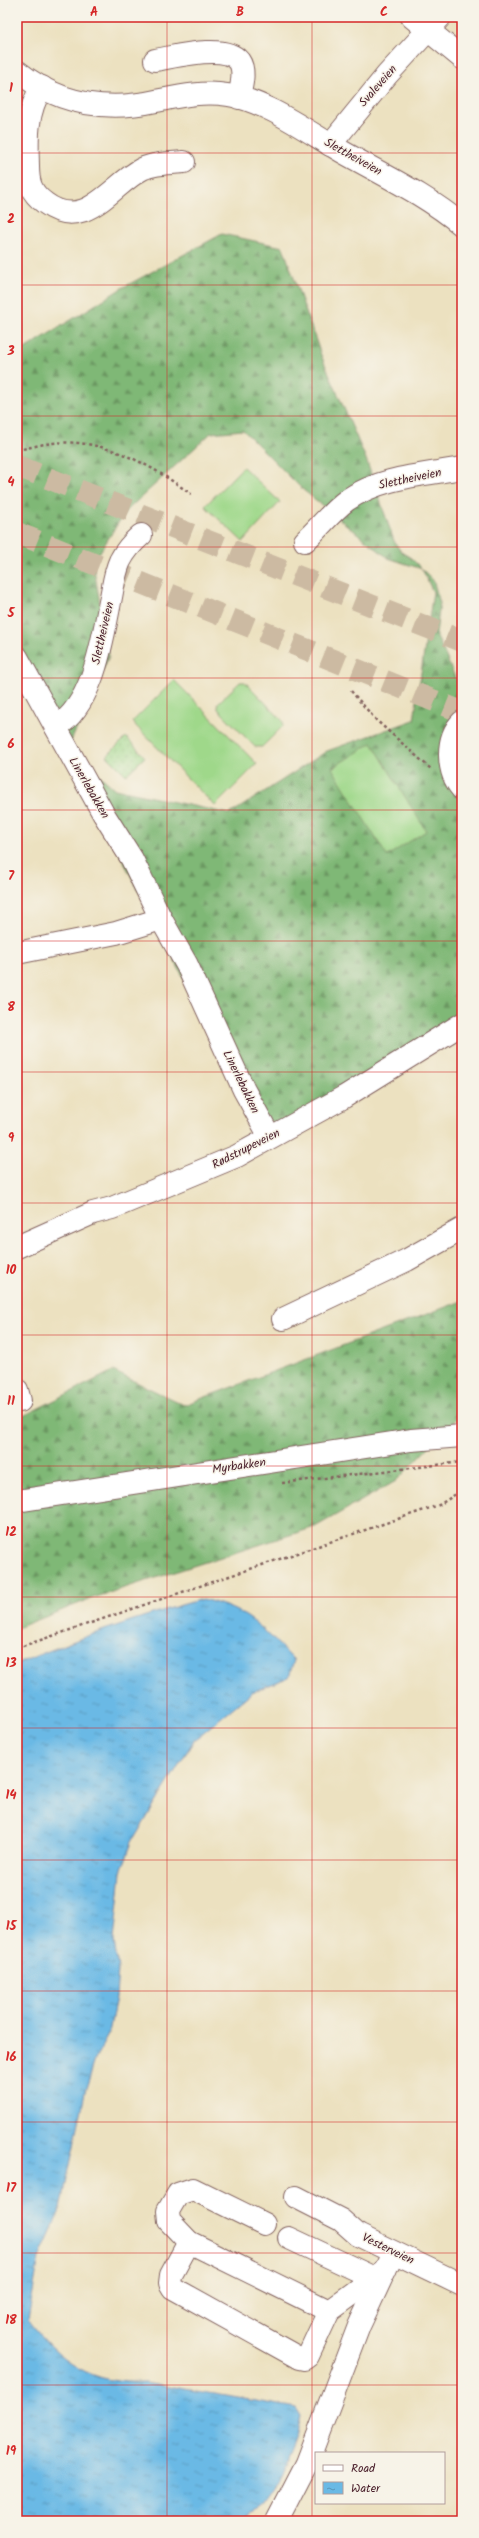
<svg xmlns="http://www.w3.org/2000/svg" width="479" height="2538" viewBox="0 0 479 2538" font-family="Kalam,sans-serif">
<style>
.forest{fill:url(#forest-firs);stroke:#646c50;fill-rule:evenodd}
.park{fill:url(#park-dots);stroke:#747c5a}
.pitch{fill:#9fd88a;stroke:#747c5a}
.water{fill:url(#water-ripples);stroke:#5a6c88}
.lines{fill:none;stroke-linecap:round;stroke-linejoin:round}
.major-tunnel{stroke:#ccbaa2;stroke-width:22;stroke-dasharray:22 11;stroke-linecap:butt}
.minor-casing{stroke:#83635f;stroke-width:24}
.path{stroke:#83635f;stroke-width:2.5;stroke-dasharray:3 3;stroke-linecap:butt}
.minor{stroke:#fff;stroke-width:22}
.grid{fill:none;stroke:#d62828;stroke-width:1;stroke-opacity:0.55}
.labels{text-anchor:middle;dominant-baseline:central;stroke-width:3;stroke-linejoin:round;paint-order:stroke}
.street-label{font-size:12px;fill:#4a1f2b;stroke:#f7f3e8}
.neatline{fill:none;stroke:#d62828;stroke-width:1.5}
.grid-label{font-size:13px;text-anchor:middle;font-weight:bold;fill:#d62828}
</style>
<defs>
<pattern id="forest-firs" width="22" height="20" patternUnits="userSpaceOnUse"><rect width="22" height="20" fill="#7fb876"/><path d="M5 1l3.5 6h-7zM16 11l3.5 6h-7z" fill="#6a9561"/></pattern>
<pattern id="park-dots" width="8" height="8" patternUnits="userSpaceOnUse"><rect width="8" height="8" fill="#9fd88a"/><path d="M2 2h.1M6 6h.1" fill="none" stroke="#8ab977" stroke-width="1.8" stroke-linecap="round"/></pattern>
<pattern id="water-ripples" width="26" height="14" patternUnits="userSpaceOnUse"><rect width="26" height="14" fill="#6ab9e5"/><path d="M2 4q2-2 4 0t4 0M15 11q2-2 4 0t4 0" fill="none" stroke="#5996ba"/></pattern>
</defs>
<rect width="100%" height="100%" fill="#f7f3e8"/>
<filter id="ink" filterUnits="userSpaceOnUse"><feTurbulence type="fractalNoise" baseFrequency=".025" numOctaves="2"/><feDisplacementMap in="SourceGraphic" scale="8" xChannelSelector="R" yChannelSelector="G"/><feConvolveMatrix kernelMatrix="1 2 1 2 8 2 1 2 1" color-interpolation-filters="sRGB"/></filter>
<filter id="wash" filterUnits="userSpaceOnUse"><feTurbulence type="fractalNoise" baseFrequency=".012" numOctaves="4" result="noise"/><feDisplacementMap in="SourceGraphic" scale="16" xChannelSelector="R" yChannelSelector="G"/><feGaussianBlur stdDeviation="0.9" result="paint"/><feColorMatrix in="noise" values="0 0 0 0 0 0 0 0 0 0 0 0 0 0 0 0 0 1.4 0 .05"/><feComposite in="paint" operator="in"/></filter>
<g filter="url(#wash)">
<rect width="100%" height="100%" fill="#ece1c0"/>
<!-- forest -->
<g class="forest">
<path d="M222,234L283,247L321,355L366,459L394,541L401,552L411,558L433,580L440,603L436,634L461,691L444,778L462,792V1015L306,1118L259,1124L63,744L17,645V360L23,350L122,288ZM243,430L302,489L388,558L422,569L433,592L414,720L327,751L230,814L115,789L68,748L109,656L93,563L125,512L211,433Z"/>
<path d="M462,1301V1413L396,1481L315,1527L93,1598L17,1628V1419L113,1371L184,1405Z"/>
</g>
<!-- park -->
<path class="park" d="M126,737L145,757L126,775L107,756Z"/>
<!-- pitch -->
<g class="pitch">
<path d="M243,467L280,502L243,542L205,506Z"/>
<path d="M174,680L257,764L215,806L132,722Z"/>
<path d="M240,682H245L283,721V726L262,747H255L218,709L217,704Z"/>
<path d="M372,743L426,831L387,856L332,768Z"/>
</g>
<!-- water -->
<path class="water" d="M202,1599C249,1610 261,1627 294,1660L289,1677L252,1692L194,1740L132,1842L121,1872L114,1941L118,1969L116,1997L109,2033L96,2057L86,2088L61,2208L39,2258L28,2320C59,2362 92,2385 145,2382L296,2408L301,2416C294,2452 271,2493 245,2521H17V1664C77,1638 139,1617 202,1599Z"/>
</g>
<g filter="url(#ink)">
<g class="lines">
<!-- major-tunnel -->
<g class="major-tunnel">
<path d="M17,466L462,641"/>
<path d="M17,533L462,712"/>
</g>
<defs>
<g id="minor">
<path d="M412,17L462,58"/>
<path d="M155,60C174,57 225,43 239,61C246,71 241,87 239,98"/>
<path d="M17,71C58,104 106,112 156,101C181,96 203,91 228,95C266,101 308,132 341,151C383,175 425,194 462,225"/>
<path d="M42,87C26,112 27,138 28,166C28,183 31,193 45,203C85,233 111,185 142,169C154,163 171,163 184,162"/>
<path d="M330,145L387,75L440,17"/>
<path d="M305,541C319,528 332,511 347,500C380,477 423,475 462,468"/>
<path d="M17,657L103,813L132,859L161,919L187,965L244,1090L270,1137"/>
<path d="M462,722C445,739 447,772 462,789"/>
<path d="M56,727C93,705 102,642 110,602C113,589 114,574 120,561C125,551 133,542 141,535"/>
<path d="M17,953L116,933L161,919"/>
<path d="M17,1247L93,1213L112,1208L237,1156L344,1097L462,1024"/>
<path d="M283,1319L407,1260L462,1229"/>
<path d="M17,1390L20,1401"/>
<path d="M17,1501L411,1440L462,1436"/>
<path d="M296,2197L341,2220L358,2235L462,2285"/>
<path d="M264,2224L193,2189L178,2194L168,2211L169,2221L189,2242L329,2311L385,2270"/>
<path d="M289,2238L374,2278"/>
<path d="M189,2242L171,2275L170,2283L173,2288L299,2358L304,2359L308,2356L329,2311"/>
<path d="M277,2521L307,2463L359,2326L393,2253"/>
</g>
</defs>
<!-- minor casing -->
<use href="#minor" class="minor-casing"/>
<!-- path -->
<g class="path">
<path d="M17,450C29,448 41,444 53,443C105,438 151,465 191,494"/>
<path d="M351,691L376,720L431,769"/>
<path d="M282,1483L462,1462"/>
<path d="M17,1648L439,1505L456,1494L462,1487"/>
</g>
<!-- minor -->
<use href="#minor" class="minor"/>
</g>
</g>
<!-- grid -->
<path class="grid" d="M167,17V2521M312,17V2521M17,153H462M17,285H462M17,416H462M17,547H462M17,678H462M17,810H462M17,941H462M17,1072H462M17,1203H462M17,1335H462M17,1466H462M17,1597H462M17,1728H462M17,1860H462M17,1991H462M17,2122H462M17,2253H462M17,2385H462"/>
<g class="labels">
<!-- street labels -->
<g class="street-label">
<text transform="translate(378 86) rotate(-49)">Svaleveien</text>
<text transform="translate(353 157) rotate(29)">Slettheiveien</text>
<text transform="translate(410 479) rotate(-12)">Slettheiveien</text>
<text transform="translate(103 633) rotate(-77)">Slettheiveien</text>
<text transform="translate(89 788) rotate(60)">Linerlebakken</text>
<text transform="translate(241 1082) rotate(64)">Linerlebakken</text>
<text transform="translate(246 1149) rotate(-27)">Rødstrupeveien</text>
<text transform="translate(239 1466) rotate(-8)">Myrbakken</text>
<text transform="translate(388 2249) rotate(26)">Vesterveien</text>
</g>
</g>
<!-- margin -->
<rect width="479" height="2538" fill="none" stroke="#f7f3e8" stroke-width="44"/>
<!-- legend -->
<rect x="315" y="2452" width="130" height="52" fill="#f7f3e8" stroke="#b29e9c"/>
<rect x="323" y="2465" width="20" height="6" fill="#ffffff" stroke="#b29e9c"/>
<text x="351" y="2472" font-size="12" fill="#4a1f2b">Road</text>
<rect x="323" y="2482" width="20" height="12" fill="url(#water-ripples)" stroke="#b29e9c"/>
<text x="351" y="2492" font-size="12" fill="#4a1f2b">Water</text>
<rect x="22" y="22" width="435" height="2494" class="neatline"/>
<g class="grid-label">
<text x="94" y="16">A</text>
<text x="240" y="16">B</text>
<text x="384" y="16">C</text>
<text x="11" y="92">1</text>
<text x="11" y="223">2</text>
<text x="11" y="355">3</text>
<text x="11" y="486">4</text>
<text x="11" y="617">5</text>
<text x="11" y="748">6</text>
<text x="11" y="880">7</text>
<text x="11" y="1011">8</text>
<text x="11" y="1142">9</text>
<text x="11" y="1274">10</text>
<text x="11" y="1405">11</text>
<text x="11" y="1536">12</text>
<text x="11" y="1667">13</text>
<text x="11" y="1799">14</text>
<text x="11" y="1930">15</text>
<text x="11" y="2061">16</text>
<text x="11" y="2192">17</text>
<text x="11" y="2324">18</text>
<text x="11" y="2455">19</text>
</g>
</svg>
